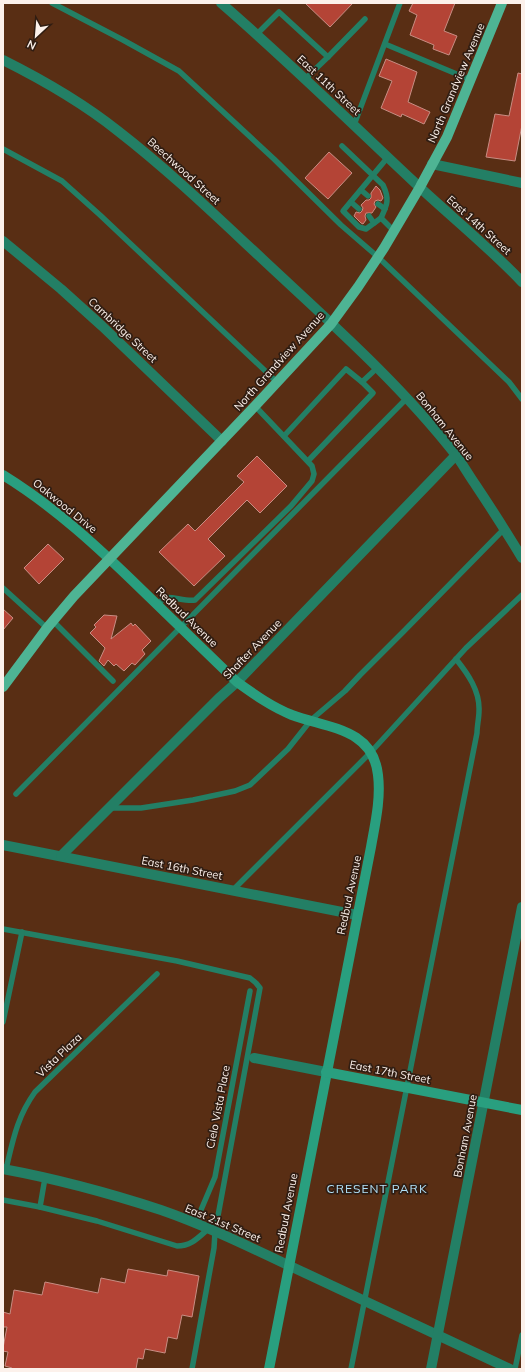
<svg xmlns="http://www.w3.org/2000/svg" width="525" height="1372" viewBox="0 0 525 1372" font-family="Mulish,sans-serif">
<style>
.building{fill:#b44436;stroke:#c88d83}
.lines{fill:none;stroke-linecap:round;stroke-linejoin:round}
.lane{stroke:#237f65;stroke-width:5.5}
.street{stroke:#237f65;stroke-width:10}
.secondary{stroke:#299f7f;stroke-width:10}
.primary{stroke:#4eb494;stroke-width:10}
.labels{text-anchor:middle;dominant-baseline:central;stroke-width:3.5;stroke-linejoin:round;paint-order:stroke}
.street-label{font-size:11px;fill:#fcf1eb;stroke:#301d12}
.neighbourhood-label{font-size:12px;letter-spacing:1px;fill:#b3e3fb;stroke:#301d12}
</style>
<rect width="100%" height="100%" fill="#592e14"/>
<!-- building -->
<g class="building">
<path d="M305,3H353L330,27Z"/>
<path d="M413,3H455L444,31L457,36L449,55L433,49L434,45L410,35L417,15L409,11Z"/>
<path d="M386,59L417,72L408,102L430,112L424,124L402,114L401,117L381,108L392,81L379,76Z"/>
<path d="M518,73L522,74V125L515,161L486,157L495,114L509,116Z"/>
<path d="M329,152L352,173L328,199L305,178Z"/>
<path d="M376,186L380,190L383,198L381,201L378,200L375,201L374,204L376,207L372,213H366L365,216L366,220L363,224L361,223L354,216L356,212L360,213L362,211L363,208L361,205L366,200H369L371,198V193Z"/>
<path d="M257,456L287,486L260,513L247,500L208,539L225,556L194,586L159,552L188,524L195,531L244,482L237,476Z"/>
<path d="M48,544L64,559L39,584L24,568Z"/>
<path d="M3,609L13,618L3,630Z"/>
<path d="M104,615L117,616L111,639L131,623L133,626L135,624L151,641L142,650L145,654L135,665L132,663L124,671L116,664L114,666L108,660L104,666L99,661L105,648L90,633L96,627L94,625Z"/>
<path d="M128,1269L167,1276L168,1270L199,1276L192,1317L182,1315L177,1339L168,1337L165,1353L145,1349L143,1359L138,1358L136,1369H11L12,1368L5,1366L8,1352L3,1351V1348L7,1327H3V1312L10,1314L14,1290L42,1295L45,1282L98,1293L101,1278L125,1283Z"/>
</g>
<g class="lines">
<!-- lane -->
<g class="lane">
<path d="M52,3L123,40L179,71L274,159L341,225L378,257L509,382L522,399"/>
<path d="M257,34L279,12L328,57L305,79"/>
<path d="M385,44L471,80"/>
<path d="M328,57L365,19"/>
<path d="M354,125L400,3"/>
<path d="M342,146L383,185C390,200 387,205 381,218"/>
<path d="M3,149L62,181L100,215L277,382"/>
<path d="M388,157L343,211L359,227L366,229L381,218L394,231"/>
<path d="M361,190L368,196"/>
<path d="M351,202L359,209"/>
<path d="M378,204L385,209"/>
<path d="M369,216L374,223"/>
<path d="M284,436L346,369L362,382L377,368"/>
<path d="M308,461L373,393L362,382"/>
<path d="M3,588L47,628"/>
<path d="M158,606C160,603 162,599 164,598C169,595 186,602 195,600L291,506L312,481L314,474L312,466L255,406"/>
<path d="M53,621L113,681"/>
<path d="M16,794L407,398"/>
<path d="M110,808H141L193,800L235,791L250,785L288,749L311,720L345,691L360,675L404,631L504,529"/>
<path d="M233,890L371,752L466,648L522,595"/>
<path d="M3,929L177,961L250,978L256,983L260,988L215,1232L214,1248L192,1369"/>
<path d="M3,1022L22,932"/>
<path d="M6,1169C13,1140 17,1117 35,1092L157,974"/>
<path d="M3,1200L40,1207L97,1221L177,1246C191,1246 198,1238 208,1229"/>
<path d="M40,1207L45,1178"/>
<path d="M195,1224L215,1177L250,991"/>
<path d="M351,1369L477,733C477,726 479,718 479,711C480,691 468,674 456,659"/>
<path d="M515,1369L522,1335"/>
</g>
<!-- street -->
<g class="street">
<path d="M221,3C287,60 349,121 413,181C449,215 488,246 522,282"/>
<path d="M3,60C43,80 83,103 118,131C167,169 212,212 257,254C325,318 397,380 455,454C462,463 468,474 475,484C491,508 507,533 522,558"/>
<path d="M432,164L522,183"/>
<path d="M3,241L61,289L102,326L222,441"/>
<path d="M3,845L357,915"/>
<path d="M61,856L219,698L237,682L456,455"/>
<path d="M254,1058L326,1072"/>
<path d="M3,1169C57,1179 109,1193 161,1210C210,1227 258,1251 305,1273C374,1305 442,1337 510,1369"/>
<path d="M431,1369L522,907"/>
</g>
<!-- secondary -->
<g class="secondary">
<path d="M3,475C55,507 100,549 143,591C175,622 206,652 237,682C255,695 272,707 292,715C327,728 373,728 378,775C381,799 375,824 371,847L269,1369"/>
<path d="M326,1072L522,1110"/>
</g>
<!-- primary -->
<path class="primary" d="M3,687L47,628L74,596L255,406L331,324L358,287L384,248L420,187L447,137L502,3"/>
</g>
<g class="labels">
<!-- street labels -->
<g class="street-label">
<text transform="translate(456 83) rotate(-67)">North Grandview Avenue</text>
<text transform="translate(329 85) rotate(43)">East 11th Street</text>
<text transform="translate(184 171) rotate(42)">Beechwood Street</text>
<text transform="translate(479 225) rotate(42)">East 14th Street</text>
<text transform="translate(123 330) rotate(43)">Cambridge Street</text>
<text transform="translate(279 361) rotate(-48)">North Grandview Avenue</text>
<text transform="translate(445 426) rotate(51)">Bonham Avenue</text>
<text transform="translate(65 506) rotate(39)">Oakwood Drive</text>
<text transform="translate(187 617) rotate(44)">Redbud Avenue</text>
<text transform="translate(252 649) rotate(-46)">Shafter Avenue</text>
<text transform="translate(182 868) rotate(11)">East 16th Street</text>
<text transform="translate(349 895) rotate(-78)">Redbud Avenue</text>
<text transform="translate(59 1055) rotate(-44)">Vista Plaza</text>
<text transform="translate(390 1072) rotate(11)">East 17th Street</text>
<text transform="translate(218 1107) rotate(-79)">Cielo Vista Place</text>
<text transform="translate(465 1136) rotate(-79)">Bonham Avenue</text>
<text transform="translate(286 1213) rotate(-79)">Redbud Avenue</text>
<text transform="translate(223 1223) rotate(23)">East 21st Street</text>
</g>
<!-- neighbourhood labels -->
<g class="neighbourhood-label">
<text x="377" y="1188">CRESENT PARK</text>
</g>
</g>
<!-- border -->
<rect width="525" height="1372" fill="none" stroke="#fcf1eb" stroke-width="8"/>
<!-- north arrow -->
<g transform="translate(36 36) rotate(206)" stroke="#301d12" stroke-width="3" paint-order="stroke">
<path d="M0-3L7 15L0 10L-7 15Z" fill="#fcf1eb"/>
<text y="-6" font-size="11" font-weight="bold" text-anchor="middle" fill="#fcf1eb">N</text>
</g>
</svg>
